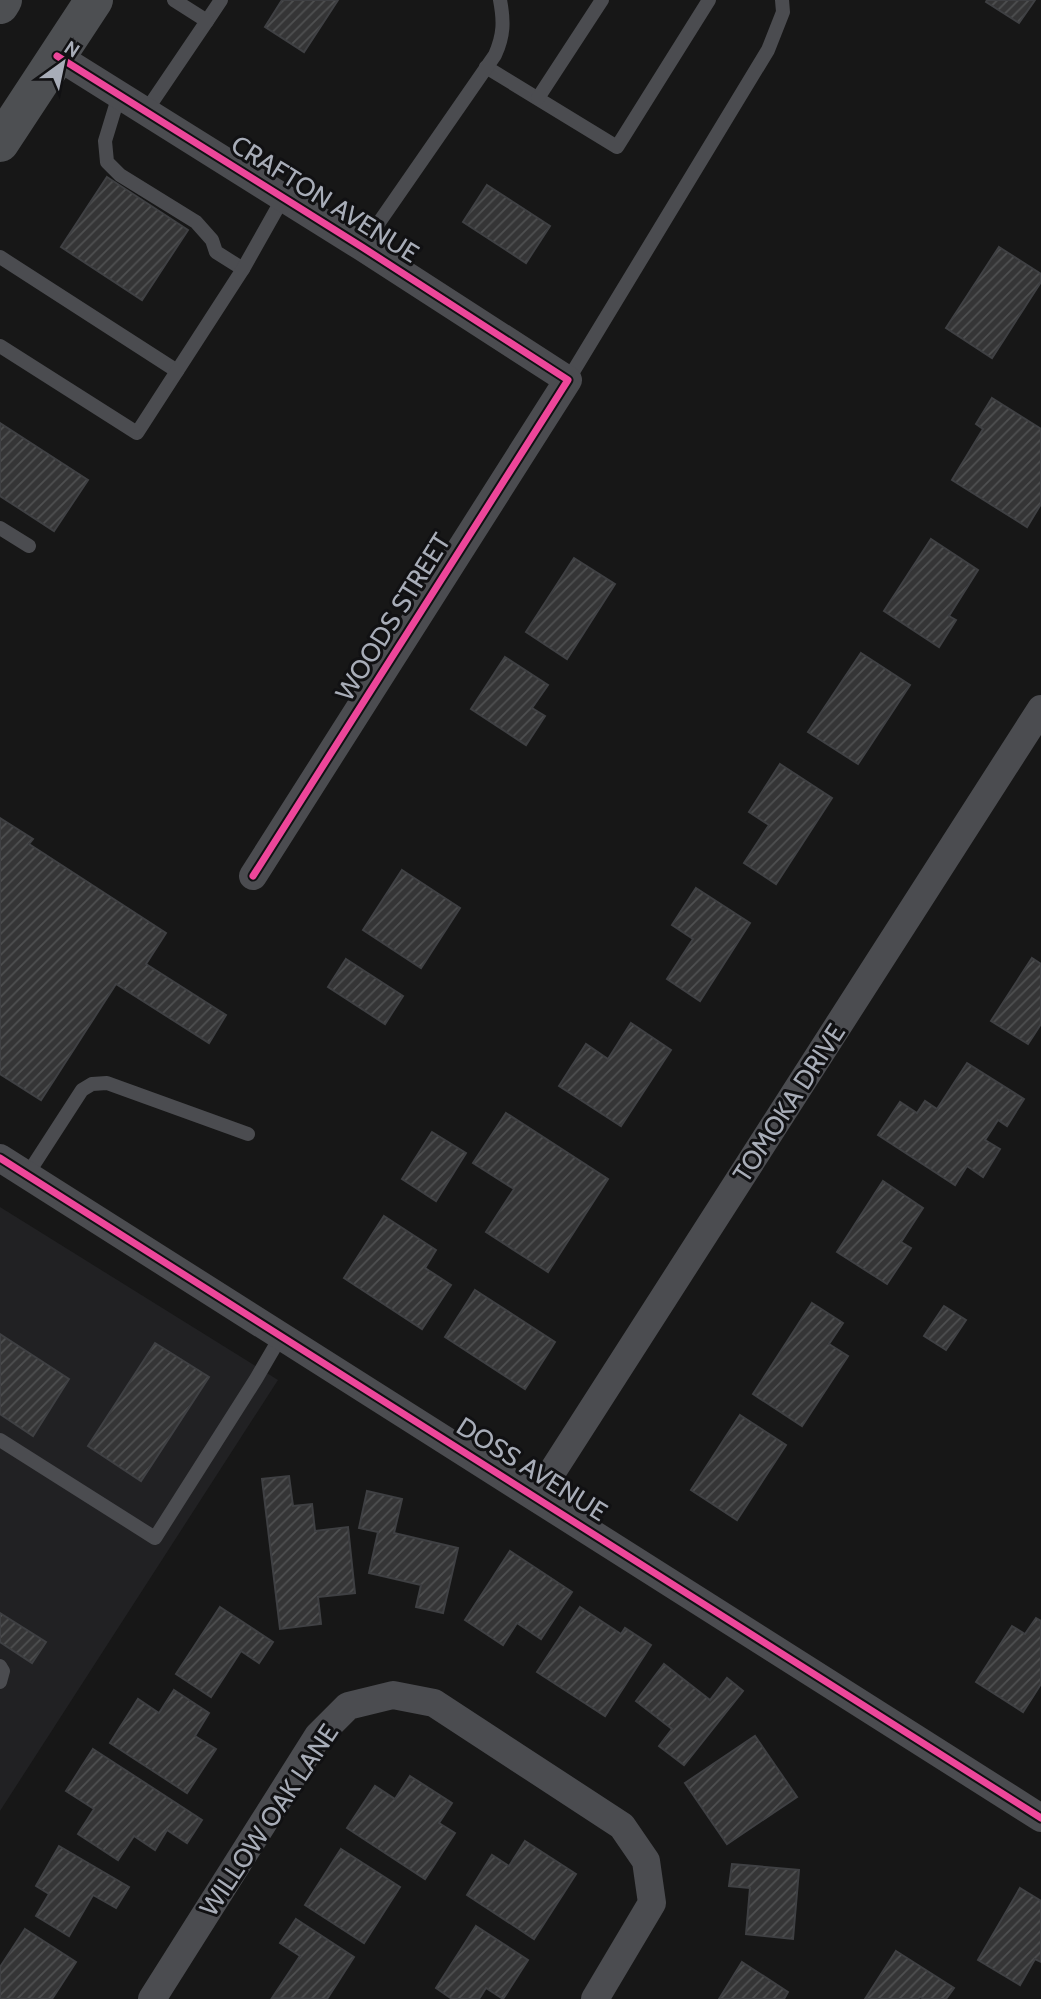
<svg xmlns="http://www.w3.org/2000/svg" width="1041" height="1999" viewBox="0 0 1041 1999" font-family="Cabin,sans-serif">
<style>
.built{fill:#212123}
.building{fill:url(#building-hatch);stroke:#3f4043;stroke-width:2}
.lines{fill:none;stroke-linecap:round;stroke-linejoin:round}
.lane{stroke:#4b4c50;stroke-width:14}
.street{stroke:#4b4c50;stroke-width:28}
.primary{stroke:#4d4f52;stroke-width:38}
.cycleway-casing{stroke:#111113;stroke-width:11}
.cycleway{stroke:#ed469a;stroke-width:7}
.labels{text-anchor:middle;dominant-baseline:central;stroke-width:6;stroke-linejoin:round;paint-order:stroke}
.street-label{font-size:26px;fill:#a8adb8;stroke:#111113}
</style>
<defs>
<pattern id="building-hatch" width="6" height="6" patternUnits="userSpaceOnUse" patternTransform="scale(1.75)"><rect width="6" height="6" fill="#353536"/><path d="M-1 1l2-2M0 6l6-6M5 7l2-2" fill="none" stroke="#4f5051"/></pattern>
</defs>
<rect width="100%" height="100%" fill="#171717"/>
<!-- built -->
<path class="built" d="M0,1207L278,1380L0,1811Z"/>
<!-- building -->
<g class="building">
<path d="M282,0H338L304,52L265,27Z"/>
<path d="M987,0H1035L1019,23L986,2Z"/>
<path d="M107,177L188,230L142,300L61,247Z"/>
<path d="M487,185L550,226L526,263L463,222Z"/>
<path d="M999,247L1041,274V282L992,358L946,328Z"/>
<path d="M992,398L1041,429V504L1027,527L952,480L983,429L976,424Z"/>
<path d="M0,423L88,480L54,531L0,496Z"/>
<path d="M931,539L978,570L949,616L956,620L939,647L884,611Z"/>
<path d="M574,558L615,584L567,659L526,632Z"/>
<path d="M861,653L910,685L858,764L808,732Z"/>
<path d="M505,657L548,685L532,708L545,716L526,745L471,709Z"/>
<path d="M780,764L832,798L776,884L744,863L769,825L749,812Z"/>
<path d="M0,818L33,839L29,844L166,933L146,964L226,1015L209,1043L116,984L41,1100L0,1074Z"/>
<path d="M402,870L460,908L421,968L363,930Z"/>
<path d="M696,888L750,923L700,1001L667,979L693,939L672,925Z"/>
<path d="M1032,958L1041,964V1024L1028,1044L991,1021Z"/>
<path d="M346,959L403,996L385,1024L328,987Z"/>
<path d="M631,1023L671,1050L621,1126L559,1086L586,1044L608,1059Z"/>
<path d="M967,1063L1024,1099L1007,1126L998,1120L985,1140L1000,1149L983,1177L967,1166L955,1185L878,1135L900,1102L917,1113L925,1101L937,1109Z"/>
<path d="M506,1113L608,1179L548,1272L486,1232L514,1189L473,1163Z"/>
<path d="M432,1132L466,1153L436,1201L402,1179Z"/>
<path d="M883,1181L923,1208L901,1242L911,1248L887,1284L837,1252Z"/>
<path d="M384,1216L436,1250L425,1268L451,1285L422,1329L344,1278Z"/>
<path d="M475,1290L555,1342L525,1389L445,1337Z"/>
<path d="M812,1303L843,1323L829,1344L848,1356L802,1426L753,1394Z"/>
<path d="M944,1306L966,1320L946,1350L924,1336Z"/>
<path d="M0,1334L69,1379L33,1436L0,1414Z"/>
<path d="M155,1343L209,1377L141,1481L88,1446Z"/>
<path d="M740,1415L786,1445L737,1520L691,1490Z"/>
<path d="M289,1476L293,1506L312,1504L315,1531L348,1527L355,1593L318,1597L321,1624L280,1629L262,1479Z"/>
<path d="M367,1491L402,1499L394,1533L458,1548L443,1613L416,1607L421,1585L369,1573L378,1532L359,1528Z"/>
<path d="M510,1551L572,1592L541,1639L517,1623L503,1645L465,1620Z"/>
<path d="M220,1607L273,1642L259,1663L241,1651L211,1697L176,1674Z"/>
<path d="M580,1607L621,1634L625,1628L651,1645L605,1716L537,1672Z"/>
<path d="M0,1613L46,1642L32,1663L0,1642Z"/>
<path d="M1036,1618L1041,1621V1684L1023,1712L976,1682L1012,1626L1025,1634Z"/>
<path d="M664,1664L710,1700L727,1678L743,1691L684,1765L659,1746L672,1729L636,1701Z"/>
<path d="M174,1690L209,1713L195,1736L216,1749L187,1793L110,1743L138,1699L159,1713Z"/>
<path d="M755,1736L797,1797L727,1844L685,1783Z"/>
<path d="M93,1749L202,1820L187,1843L167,1830L155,1850L134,1836L118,1860L78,1834L94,1809L66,1791Z"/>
<path d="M410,1776L452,1803L439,1823L455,1833L425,1879L347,1828L375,1786L395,1799Z"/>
<path d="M525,1841L576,1874L534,1939L467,1895L492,1855L509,1866Z"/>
<path d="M59,1846L129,1887L116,1908L93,1895L69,1936L36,1916L49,1894L36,1886Z"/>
<path d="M341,1849L400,1887L364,1943L305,1905Z"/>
<path d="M732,1864L799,1870L793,1939L746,1934L750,1888L729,1886Z"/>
<path d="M1020,1888L1041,1901V1962L1035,1959L1020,1985L978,1960Z"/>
<path d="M296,1919L354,1957L327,1999L272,1998L300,1956L280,1943Z"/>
<path d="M476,1926L528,1960L503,1999L486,1988L479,1999H452L436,1988Z"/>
<path d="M25,1929L76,1962L52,1999H0V1967Z"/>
<path d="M896,1951L954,1988L946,1999H924L920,1997L918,1999H865Z"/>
<path d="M742,1962L788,1992L784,1999H719Z"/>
</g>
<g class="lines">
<!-- lane -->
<g class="lane">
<path d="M207,21L221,0"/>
<path d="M486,67L617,147L709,0"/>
<path d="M119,95L105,141L107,162L120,175L196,222L212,240L216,252L243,269"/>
<path d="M538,98L602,0"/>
<path d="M146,111L207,21L174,0"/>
<path d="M362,247L495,55C504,35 504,21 500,0"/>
<path d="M0,257L177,371"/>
<path d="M0,346L137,433L243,269L283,198"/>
<path d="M568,380L768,50L783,12L782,0"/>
<path d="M0,528L29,546"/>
<path d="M27,1175L82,1090L92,1084L107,1083L248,1134"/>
<path d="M0,1440L155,1538L256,1379L281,1336"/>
<path d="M0,1666L3,1671L0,1682"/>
</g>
<!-- street -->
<g class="street">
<path d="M57,56L362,247L568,380L253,876"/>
<path d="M0,1158L1041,1818"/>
<path d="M536,1497L1041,709"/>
<path d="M152,1999L318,1736L348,1706L393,1695L434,1703L622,1826L646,1861L652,1903L595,1999"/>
</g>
<!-- primary -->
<g class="primary">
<path d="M0,5L3,0"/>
<path d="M0,143L94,0"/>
</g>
<defs>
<g id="cycleway">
<path d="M57,56L362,247L568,380L253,876"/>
<path d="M0,1158L1041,1818"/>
</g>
</defs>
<!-- cycleway casing -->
<use href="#cycleway" class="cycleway-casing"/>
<!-- cycleway -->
<use href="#cycleway" class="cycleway"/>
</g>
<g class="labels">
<!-- street labels -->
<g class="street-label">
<text transform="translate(325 199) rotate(32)">CRAFTON AVENUE</text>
<text transform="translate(393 617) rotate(-58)">WOODS STREET</text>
<text transform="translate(789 1103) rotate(-57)">TOMOKA DRIVE</text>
<text transform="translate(532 1469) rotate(32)">DOSS AVENUE</text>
<text transform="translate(269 1820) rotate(-56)">WILLOW OAK LANE</text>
</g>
</g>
<!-- north arrow -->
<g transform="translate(63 63) rotate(33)" stroke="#111113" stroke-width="5" paint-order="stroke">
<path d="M0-5L12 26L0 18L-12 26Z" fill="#a8adb8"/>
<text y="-10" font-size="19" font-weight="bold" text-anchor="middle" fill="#a8adb8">N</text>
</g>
</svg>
